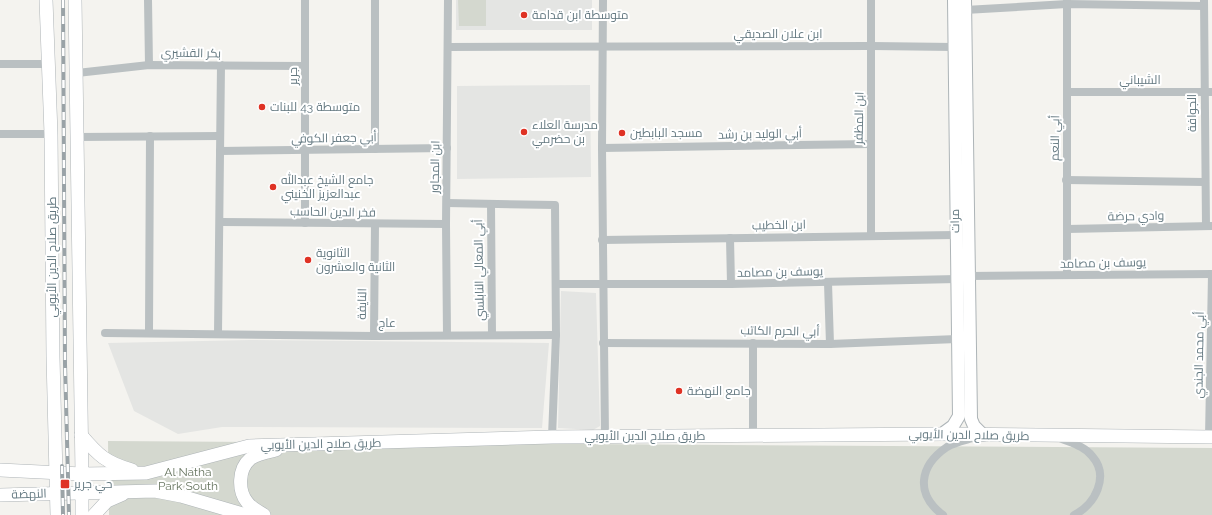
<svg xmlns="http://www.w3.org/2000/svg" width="1212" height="515" viewBox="0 0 1212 515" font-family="Raleway,Cairo,sans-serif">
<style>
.built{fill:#e4e5e3}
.green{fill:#d4d8cf}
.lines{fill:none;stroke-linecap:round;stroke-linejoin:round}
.secondary-casing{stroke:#adb4b7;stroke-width:14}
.primary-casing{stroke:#aeb4b7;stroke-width:14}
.street{stroke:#bac0c2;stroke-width:8}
.secondary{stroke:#fff;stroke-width:12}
.primary{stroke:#fff;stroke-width:13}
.rail-casing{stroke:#9aa3a7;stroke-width:4}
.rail{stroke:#fff;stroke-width:2.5;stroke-dasharray:8;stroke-linecap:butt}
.poi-dot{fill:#df3224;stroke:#fff;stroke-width:1.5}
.labels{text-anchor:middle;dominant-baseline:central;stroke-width:4;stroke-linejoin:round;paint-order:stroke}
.poi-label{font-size:12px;fill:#637880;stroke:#fff;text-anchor:start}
.street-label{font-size:12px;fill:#637880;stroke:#fff}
.park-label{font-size:12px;fill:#697762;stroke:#fff}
</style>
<rect width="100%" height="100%" fill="#f4f3ef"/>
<!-- built -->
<g class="built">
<rect x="456" y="0" width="136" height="30"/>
<path d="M590,85L591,177L457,179V86Z"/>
<path d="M561,291L596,293L600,426L593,430L558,428Z"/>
<path d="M250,340L549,343L542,428L222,427L178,434L134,411L108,343Z"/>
</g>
<!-- green -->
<g class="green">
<path d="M458,0H486V26H459Z"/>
<path d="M108,441L1212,448V515H109Z"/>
</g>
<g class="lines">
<defs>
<g id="secondary">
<path d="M965,0L971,419L974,426L983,435"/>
<path d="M942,434L953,426L959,416L954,0"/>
</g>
<g id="primary">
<path d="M46,0L51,134L53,357L57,515"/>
<path d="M75,0L82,474L146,473L249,446L552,437L942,434L1212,437"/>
<path d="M81,435C98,455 106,463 132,470"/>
<path d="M0,470L82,474V515"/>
<path d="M0,495L155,491L181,496L246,515"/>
<path d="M94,515L107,501L123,494"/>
<path d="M264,515C258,511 251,508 247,502C238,491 238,469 250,459C256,454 267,452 276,450"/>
</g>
</defs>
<!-- secondary casing -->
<use href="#secondary" class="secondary-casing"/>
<!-- primary casing -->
<use href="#primary" class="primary-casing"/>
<!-- street -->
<g class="street">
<path d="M148,0L149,65"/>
<path d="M375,0V149"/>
<path d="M603,0L602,148L605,437"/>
<path d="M1067,0V275"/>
<path d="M1204,0L1206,226"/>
<path d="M965,10L1067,4L1204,6"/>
<path d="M448,47L872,46L954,47"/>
<path d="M0,64H47"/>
<path d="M77,73L149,65L305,66"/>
<path d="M1067,92H1212"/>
<path d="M0,134H51"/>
<path d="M78,137L220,136"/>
<path d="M602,148L871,144"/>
<path d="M220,151L447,148"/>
<path d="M1066,180L1204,182"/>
<path d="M447,203L555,205L556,335L552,437"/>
<path d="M491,204L492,335"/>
<path d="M221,222L446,224"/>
<path d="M305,223V0"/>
<path d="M1067,229L1212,226"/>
<path d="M871,236V0"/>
<path d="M730,238L731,284"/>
<path d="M602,240L955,235"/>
<path d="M969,276L1212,274"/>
<path d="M828,283L830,344"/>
<path d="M556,284H731L957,279"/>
<path d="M149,332L150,136"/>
<path d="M105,333L374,336L556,335"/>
<path d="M218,334L221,65"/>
<path d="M447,335L446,224L448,0"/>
<path d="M374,336L375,225"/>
<path d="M603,343L830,344L957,339"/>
<path d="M753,435V343"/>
<path d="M1209,437L1212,274"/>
<path d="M1060,438C1071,443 1084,446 1092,456C1110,476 1095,505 1074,515"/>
<path d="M943,515C915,494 919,466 947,447C955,442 967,440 976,437"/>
</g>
<!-- secondary -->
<use href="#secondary" class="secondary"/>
<!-- primary -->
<use href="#primary" class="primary"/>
<defs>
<g id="rail">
<path d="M63,0L65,364L69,515"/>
<path d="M62,466L63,515"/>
</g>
</defs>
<!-- rail casing -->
<use href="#rail" class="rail-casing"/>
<!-- rail -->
<use href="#rail" class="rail"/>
</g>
<!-- markers -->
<g class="poi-dot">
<circle cx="524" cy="15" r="4"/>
<circle cx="262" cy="107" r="4"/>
<circle cx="524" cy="132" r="4"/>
<circle cx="622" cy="133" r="4"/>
<circle cx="273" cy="187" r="4"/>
<circle cx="308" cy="260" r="4"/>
<circle cx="679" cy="391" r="4"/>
<rect x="60" y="479" width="10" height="10" rx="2"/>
</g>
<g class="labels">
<!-- poi labels -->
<g class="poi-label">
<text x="532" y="15">متوسطة ابن قدامة</text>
<text x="270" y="107">متوسطة 43 للبنات</text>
<text x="532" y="125">مدرسة العلاء<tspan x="532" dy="14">بن حضرمي</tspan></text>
<text x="630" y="133">مسجد البابطين</text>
<text x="281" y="180">جامع الشيخ عبدالله<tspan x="281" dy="14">عبدالعزيز الخنيني</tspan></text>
<text x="316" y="253">الثانوية<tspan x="316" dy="14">الثانية والعشرون</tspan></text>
<text x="687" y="391">جامع النهضة</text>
<text x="74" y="484">حي جرير</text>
</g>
<!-- street labels -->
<g class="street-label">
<text x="778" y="34">ابن علان الصديقي</text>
<text transform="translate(191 53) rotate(1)">بكر القشيري</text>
<text transform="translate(293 76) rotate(-90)">جرير</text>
<text x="1140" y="80">الشيباني</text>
<text transform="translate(1192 113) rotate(-90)">الجوافة</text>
<text transform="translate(859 118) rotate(-89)">ابن المظفر</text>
<text transform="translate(760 134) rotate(-1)">أبي الوليد بن رشد</text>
<text transform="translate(334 138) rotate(-1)">أبي جعفر الكوفي</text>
<text transform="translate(1055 138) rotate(-89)">أبي النعم</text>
<text transform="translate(435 167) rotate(-89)">ابن المجاور</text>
<text transform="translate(333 212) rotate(1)">فخر الدين الحاسب</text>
<text transform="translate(1136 216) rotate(-1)">وادي حرضة</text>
<text transform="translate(955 221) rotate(-91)">مرات</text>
<text transform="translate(779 225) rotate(-1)">ابن الخطيب</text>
<text transform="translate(52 257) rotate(-90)">طريق صلاح الدين الأيوبي</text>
<text transform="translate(1103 263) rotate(-1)">يوسف بن مصامد</text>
<text transform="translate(479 270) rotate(-91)">أبي المعالي النابلسي</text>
<text transform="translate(780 272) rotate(-1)">يوسف بن مصامد</text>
<text transform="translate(362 304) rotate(-89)">النايفة</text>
<text x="387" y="323">عاج</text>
<text transform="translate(780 331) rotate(1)">أبي الحرم الكاتب</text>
<text transform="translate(1199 355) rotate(-89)">أبي محمد الجندي</text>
<text transform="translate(969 435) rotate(1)">طريق صلاح الدين الأيوبي</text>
<text x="645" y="436">طريق صلاح الدين الأيوبي</text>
<text transform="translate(321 444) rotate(-1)">طريق صلاح الدين الأيوبي</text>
<text transform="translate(29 494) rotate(-2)">النهضة</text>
</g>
<!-- park labels -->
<g class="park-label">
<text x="188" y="472">Al Natha<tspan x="188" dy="14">Park South</tspan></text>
</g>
</g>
</svg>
